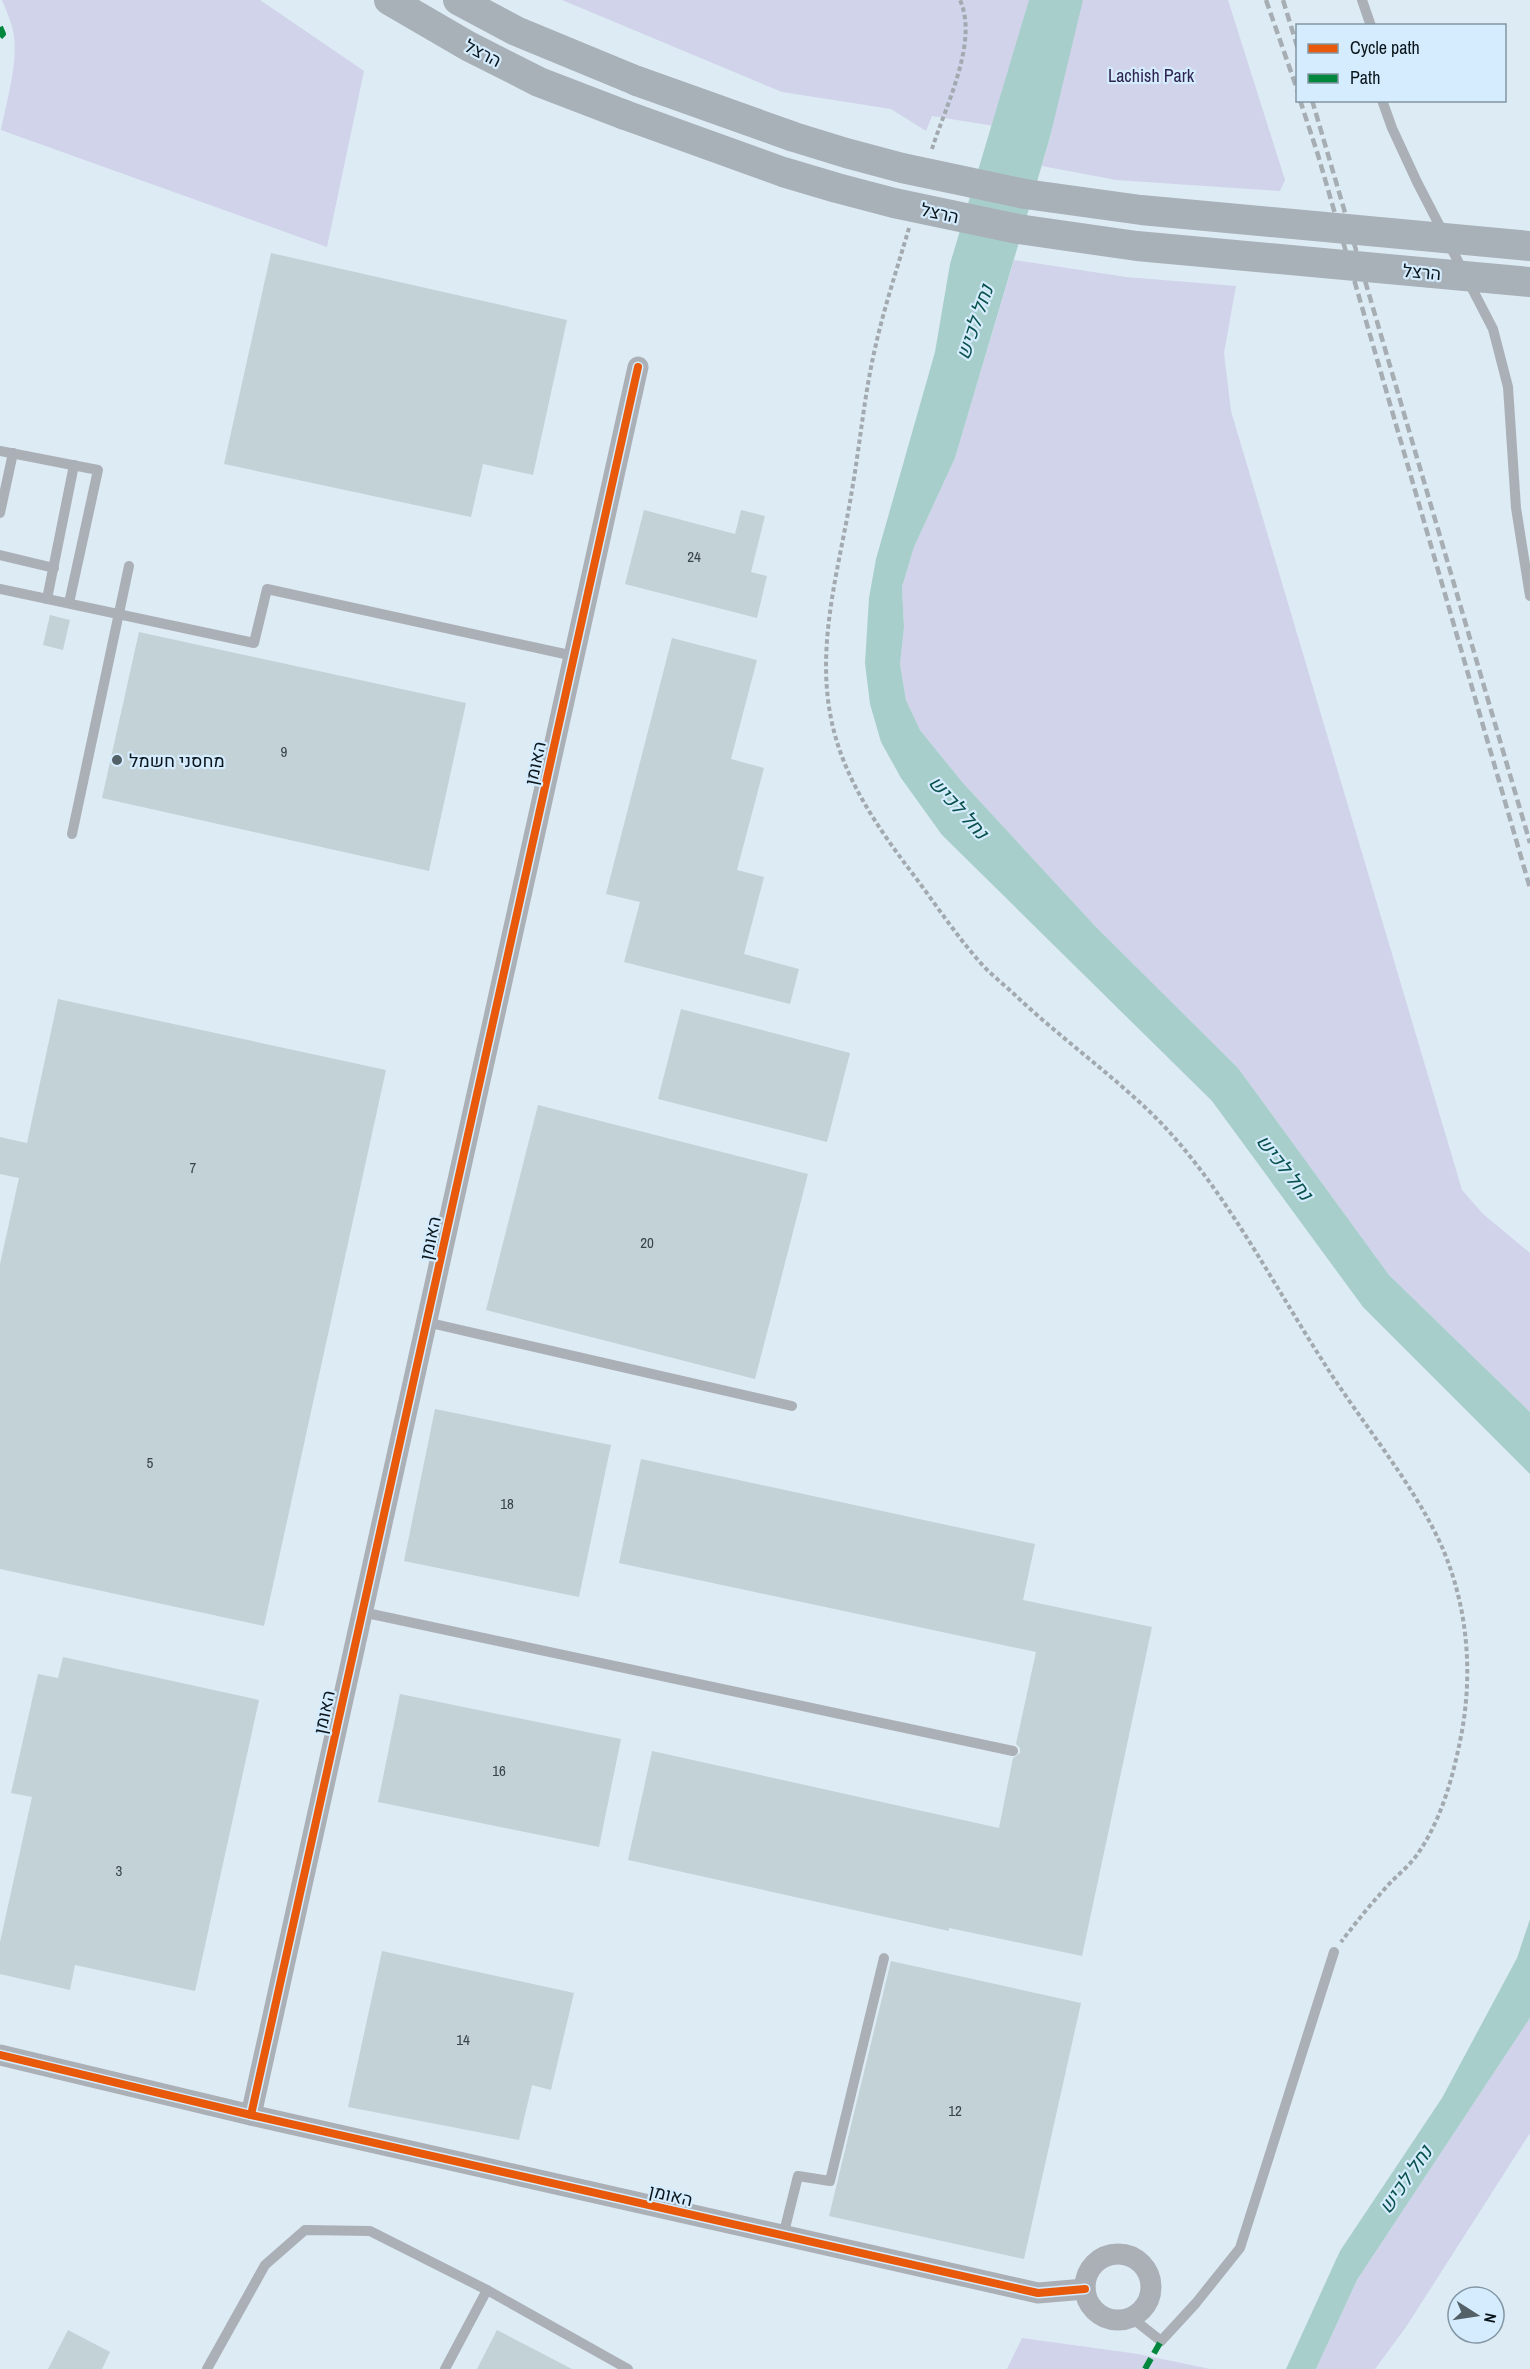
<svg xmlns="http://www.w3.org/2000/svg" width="1530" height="2369" viewBox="0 0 1530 2369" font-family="'Archivo Narrow',Heebo,sans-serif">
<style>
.green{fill:#d0d3ea}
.water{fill:#a8cecb}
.building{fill:#c2d2d7}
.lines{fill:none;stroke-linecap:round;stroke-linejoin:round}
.path{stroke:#a2aaaf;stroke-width:4;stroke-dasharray:4.5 3;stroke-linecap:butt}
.lane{stroke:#abb0b7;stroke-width:10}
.street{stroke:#abb0b7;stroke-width:21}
.secondary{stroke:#a8b0b8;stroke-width:30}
.rail{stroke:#a6aeb3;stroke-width:4.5;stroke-dasharray:9 4.5;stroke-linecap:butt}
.secondary-bridge{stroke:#a8b0b8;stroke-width:30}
.quiet{stroke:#00873e;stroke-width:6;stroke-dasharray:12 6;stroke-linecap:butt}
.cycleway-casing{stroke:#d4ecfd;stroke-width:11}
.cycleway{stroke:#e8590c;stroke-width:8}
.poi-dot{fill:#546068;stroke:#d4ecfd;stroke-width:2}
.labels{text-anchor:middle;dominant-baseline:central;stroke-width:4.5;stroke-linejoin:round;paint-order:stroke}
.number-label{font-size:15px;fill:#38444b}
.street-label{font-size:18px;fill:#0a151c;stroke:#d4ecfd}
.park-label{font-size:18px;fill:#302453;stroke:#d4ecfd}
.poi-label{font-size:18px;fill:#0a151c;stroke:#d4ecfd;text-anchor:start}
.water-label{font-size:20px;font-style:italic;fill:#09514a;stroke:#d4ecfd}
</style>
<rect width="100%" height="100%" fill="#ddebf4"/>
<!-- green -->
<g class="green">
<path d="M2,0H260L364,71L327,247L1,130C6,103 18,64 14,36C12,23 7,12 2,0Z"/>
<path d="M562,0H1228L1285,180L1280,191L1116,180L1042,166L1051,135L932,116L926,131L891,109L782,92Z"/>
<path d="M1014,260L1126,277L1236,286L1224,353L1231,411L1462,1190L1483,1214L1530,1253V1412L1389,1275L1238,1068L1096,927L963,783L920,730L906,700L900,664L904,627L902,587L914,547L955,458Z"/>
<path d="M1530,2018V2133L1406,2327L1375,2369H1316L1357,2280Z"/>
<path d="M1022,2338L1138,2354L1210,2369H1007Z"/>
</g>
<!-- water -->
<g class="water">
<path d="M1029,0H1083L1049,141L955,458L914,547L902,587L904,627L900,664L906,700L920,730L963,783L1096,927L1238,1068L1389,1275L1530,1412V1474L1363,1307L1212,1101L942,835L901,778L881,742L870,704L865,663L869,598L876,559L935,352L950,264Z"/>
<path d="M1530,1919V2018L1357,2280L1316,2369H1286L1340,2251L1442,2098L1517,1958Z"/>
</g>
<!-- building -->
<g class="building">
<path d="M271,253L567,320L533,475L483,464L471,517L224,464Z"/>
<path d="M644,510L735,534L741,510L765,516L751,572L767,576L757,618L625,584Z"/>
<path d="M50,615L70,620L63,650L43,645Z"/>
<path d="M139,632L466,703L429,871L102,798Z"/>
<path d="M672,638L757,660L731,759L764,768L737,870L764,877L744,954L799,969L790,1004L624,962L640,902L606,894Z"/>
<path d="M58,999L386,1070L264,1626L0,1569V1264L19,1178L0,1174V1137L27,1143Z"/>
<path d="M681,1009L850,1053L827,1142L658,1099Z"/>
<path d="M538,1105L808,1174L755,1379L486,1310Z"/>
<path d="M435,1409L611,1445L579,1597L404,1561Z"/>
<path d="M641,1459L1035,1544L1023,1600L1152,1627L1082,1956L949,1928V1931L628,1860L652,1751L999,1828L1013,1758L1020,1753V1748L1016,1744L1036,1652L619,1563Z"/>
<path d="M63,1657L259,1700L195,1991L75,1965L70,1990L0,1974V1942L32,1797L11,1793L38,1674L58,1678Z"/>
<path d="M400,1694L621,1739L599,1847L378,1802Z"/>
<path d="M382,1951L574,1993L551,2090L532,2085L519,2140L348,2107Z"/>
<path d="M891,1961L1081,2003L1024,2259L829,2216Z"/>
<path d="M68,2330L110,2352L102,2369H48Z"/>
<path d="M497,2330L572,2369H477Z"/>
</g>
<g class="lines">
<!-- path -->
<g class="path">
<path d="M932,149C945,107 979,42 960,0"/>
<path d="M909,228C897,269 883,311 874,353C864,398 860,444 852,490C839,571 812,653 835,735C848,783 877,826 906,865C930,896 952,930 978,960C988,972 1002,983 1014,994C1057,1035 1106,1070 1149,1111C1219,1178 1271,1281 1324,1363C1361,1422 1414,1484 1442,1547C1467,1605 1473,1669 1462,1731C1454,1773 1443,1816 1419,1852C1412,1863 1401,1872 1392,1881C1374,1900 1357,1921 1341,1942"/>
</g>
<!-- lane -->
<g class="lane">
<path d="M1362,0L1371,26"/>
<path d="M1382,100L1392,128L1417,182L1493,329L1508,387L1516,508L1530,596"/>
<path d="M0,451L98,470L69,603"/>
<path d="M0,513L13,453"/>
<path d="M0,555L54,568"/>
<path d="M0,589L254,643L267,589L574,656"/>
<path d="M47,599L74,465"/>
<path d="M72,834L129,566"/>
<path d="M426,1322L792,1406"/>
<path d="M362,1612L1013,1751"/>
<path d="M783,2236L798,2176L830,2181L884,1958"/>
<path d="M1132,2318L1161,2341L1196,2303L1240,2248L1334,1952"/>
<path d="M207,2369L265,2265L305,2230L370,2231L487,2290L628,2369"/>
<path d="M445,2369L487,2290"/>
</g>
<!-- street -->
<g class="street">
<path d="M0,2055L251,2115L1038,2293L1085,2289"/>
<path d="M251,2115L638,367"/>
<circle cx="1118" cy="2287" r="33"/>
</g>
<!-- secondary -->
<g class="secondary">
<path d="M389,0L468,46L539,82L625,115"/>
<path d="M458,0L516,31L637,81"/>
</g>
<!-- rail -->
<g class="rail">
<path d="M1266,0L1298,92"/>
<path d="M1283,0L1298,49"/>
<path d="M1300,100L1318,155L1530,888"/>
<path d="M1312,100L1530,843"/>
</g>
<!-- secondary-bridge -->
<g class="secondary-bridge">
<path d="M637,81L794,137L846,153L902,168L1025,194L1141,210L1530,246"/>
<path d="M625,115L783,172L837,188L894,203L1018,229L1137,246L1530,282"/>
</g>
<!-- quiet -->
<g class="quiet">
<path d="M0,27L3,34L0,37"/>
<path d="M1145,2369L1161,2341"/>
</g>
<defs>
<g id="cycleway">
<path d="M0,2055L251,2115L1038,2293L1085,2289"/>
<path d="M251,2115L638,367"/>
</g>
</defs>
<!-- cycleway casing -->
<use href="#cycleway" class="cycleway-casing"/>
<!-- cycleway -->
<use href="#cycleway" class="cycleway"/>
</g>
<!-- markers -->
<circle class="poi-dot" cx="117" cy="760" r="6"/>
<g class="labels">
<!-- number labels -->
<g class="number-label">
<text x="694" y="556">24</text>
<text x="284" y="751">9</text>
<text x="193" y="1167">7</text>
<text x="647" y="1242">20</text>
<text x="150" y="1462">5</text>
<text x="507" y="1503">18</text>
<text x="499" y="1770">16</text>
<text x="119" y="1870">3</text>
<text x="463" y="2039">14</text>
<text x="955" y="2110">12</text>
</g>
<!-- street labels -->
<g class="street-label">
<text transform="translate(483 53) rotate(27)">הרצל</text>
<text transform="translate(940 213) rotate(12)">הרצל</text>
<text transform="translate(1422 272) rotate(5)">הרצל</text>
<text transform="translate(535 763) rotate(-78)">האומן</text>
<text transform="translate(430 1238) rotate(-78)">האומן</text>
<text transform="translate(324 1712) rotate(-78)">האומן</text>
<text transform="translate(671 2195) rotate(13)">האומן</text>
</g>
<!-- park labels -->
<g class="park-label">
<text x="1151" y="75">Lachish Park</text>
</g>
<!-- poi labels -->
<g class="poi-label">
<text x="129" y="760">מחסני חשמל</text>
</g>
<!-- water labels -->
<g class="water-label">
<text transform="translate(974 322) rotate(-71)">נחל לכיש</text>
<text transform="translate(959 807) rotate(48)">נחל לכיש</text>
<text transform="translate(1285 1167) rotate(52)">נחל לכיש</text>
<text transform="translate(1405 2179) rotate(-55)">נחל לכיש</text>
</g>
</g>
<!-- legend -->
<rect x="1296" y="24" width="210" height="78" fill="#d4ecfd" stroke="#8396a3" stroke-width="1.5"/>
<rect x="1308" y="44" width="30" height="9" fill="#e8590c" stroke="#8396a3" stroke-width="1.5"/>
<text x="1350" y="54" font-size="18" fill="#0a151c">Cycle path</text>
<rect x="1308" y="74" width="30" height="9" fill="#00873e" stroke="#8396a3" stroke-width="1.5"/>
<text x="1350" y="84" font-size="18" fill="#0a151c">Path</text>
<!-- north arrow -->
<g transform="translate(1476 2315) rotate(102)"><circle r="28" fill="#d4ecfd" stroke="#8396a3" stroke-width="1.5"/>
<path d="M0-4.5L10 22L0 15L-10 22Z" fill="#546068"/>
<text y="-9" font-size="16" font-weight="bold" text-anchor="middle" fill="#0a151c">N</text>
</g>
</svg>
